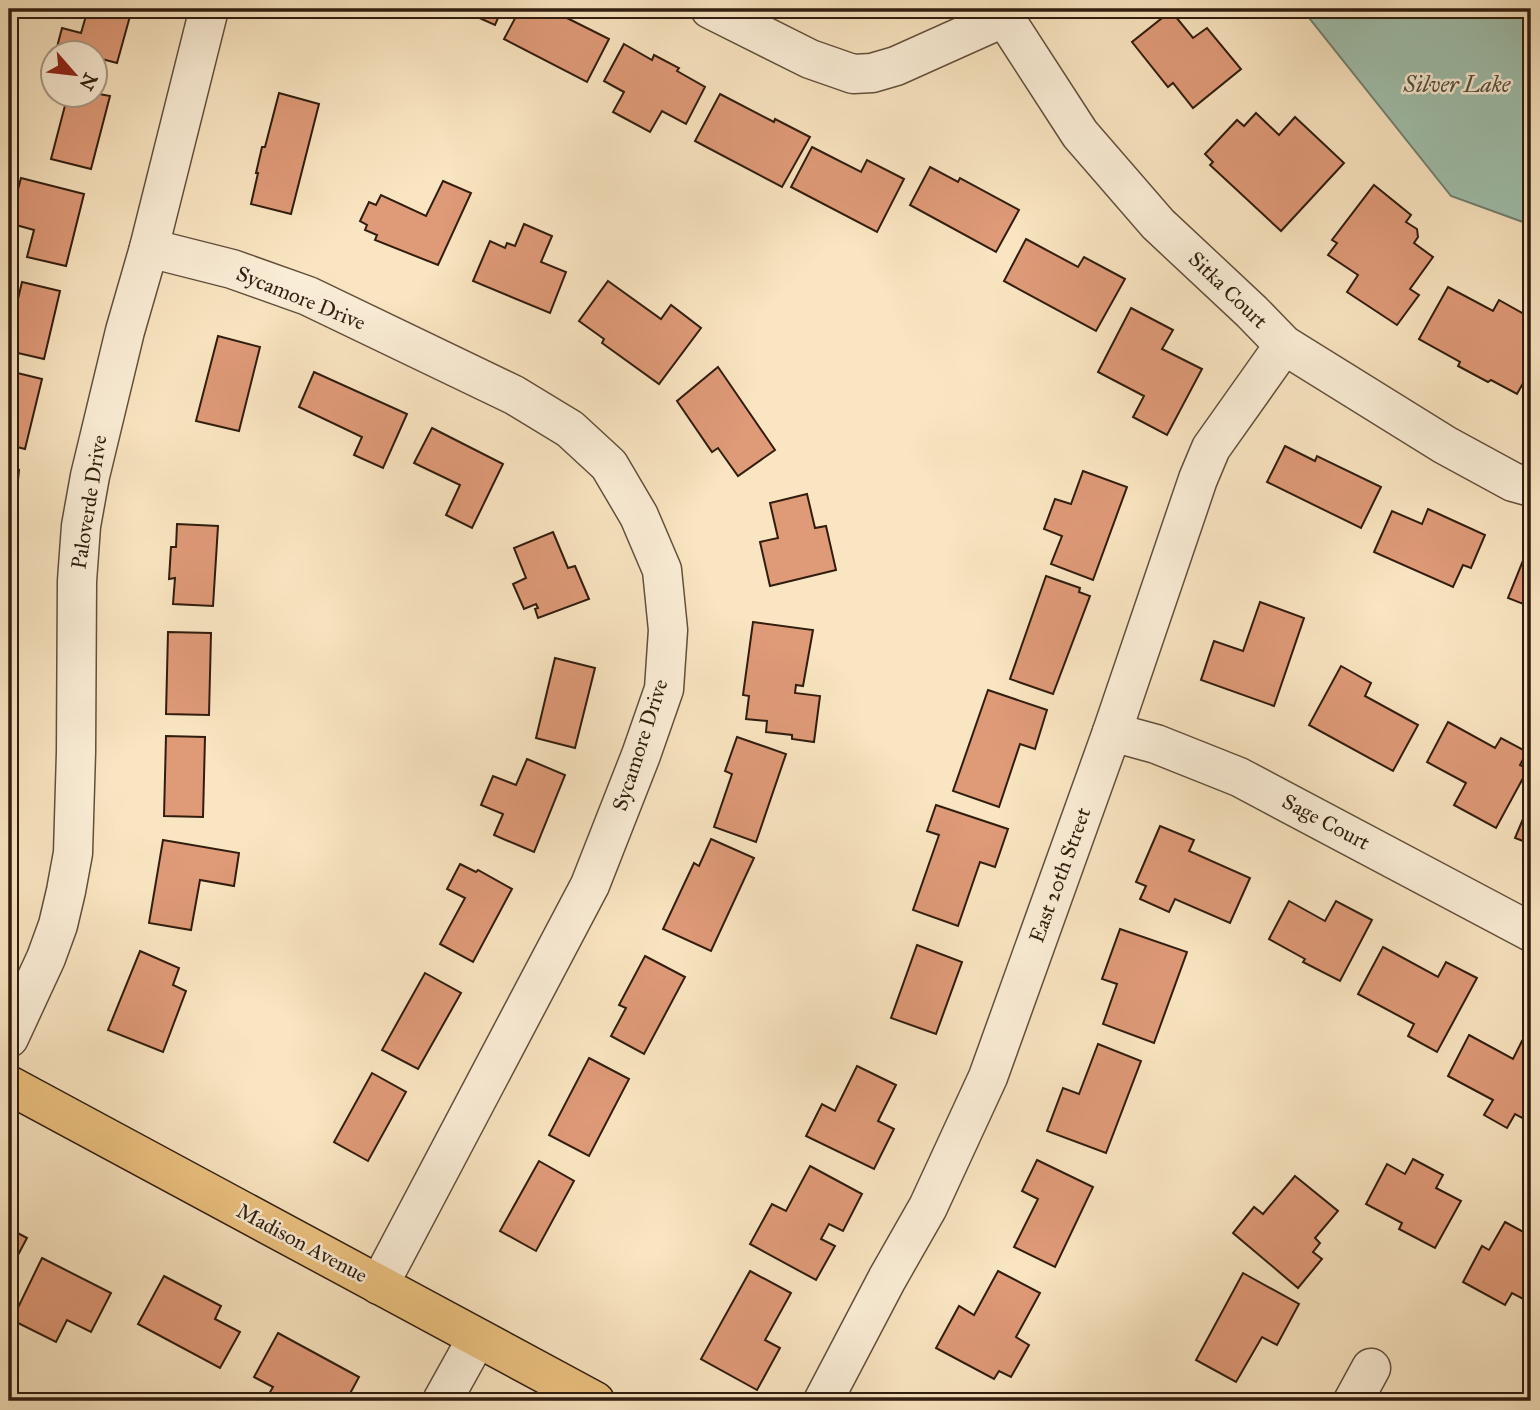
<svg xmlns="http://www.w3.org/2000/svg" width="1540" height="1410" viewBox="0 0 1540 1410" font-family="'IM FELL Great Primer',serif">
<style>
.water{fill:#9fc0ad;stroke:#737f6e;stroke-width:2}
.building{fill:#df9a78;stroke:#301d0f;stroke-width:2}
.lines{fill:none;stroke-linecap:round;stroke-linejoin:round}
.minor-casing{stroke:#624f3c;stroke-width:41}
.major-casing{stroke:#301d0f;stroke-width:41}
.minor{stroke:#fbeed7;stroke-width:38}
.major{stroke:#ecc280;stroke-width:38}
.labels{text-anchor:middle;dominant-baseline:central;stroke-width:5;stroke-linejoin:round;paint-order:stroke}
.street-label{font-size:21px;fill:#301d0f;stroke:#fbeed7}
.water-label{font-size:23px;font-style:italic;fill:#514e3e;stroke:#fbeed7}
</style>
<rect width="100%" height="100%" fill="#f9e5c1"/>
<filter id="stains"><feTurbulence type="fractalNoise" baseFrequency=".00286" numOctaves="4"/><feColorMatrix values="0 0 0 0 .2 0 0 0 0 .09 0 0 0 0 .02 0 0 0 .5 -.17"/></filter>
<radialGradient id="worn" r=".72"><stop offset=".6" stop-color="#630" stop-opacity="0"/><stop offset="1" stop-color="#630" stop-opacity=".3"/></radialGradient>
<!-- water -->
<path class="water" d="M1302,9H1531V225L1451,196Z"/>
<!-- building -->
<g class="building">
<path d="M88,9H132L117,63L94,57V52H78L57,47L62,28L81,33Z"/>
<path d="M459,9H502L495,25Z"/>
<path d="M520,9H557L565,13L563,16L609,39L587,82L504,39Z"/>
<path d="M1171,11L1193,38L1207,28L1241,69L1193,108L1173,83L1168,87L1132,42Z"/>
<path d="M624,44L652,60L654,55L679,68L677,71L705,87L686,124L662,111L650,132L613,112L624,92L604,81Z"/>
<path d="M94,93L110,96L91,169L51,159L68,94H94Z"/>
<path d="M279,93L319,104L291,214L251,204L258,173H256L262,147H265Z"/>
<path d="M720,94L774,122L775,119L810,137L782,187L695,141Z"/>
<path d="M1256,113L1279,135L1295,117L1344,163L1281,231L1210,165L1213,162L1205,154L1237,120L1244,126Z"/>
<path d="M812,147L861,172L867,160L904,179L877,232L791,187Z"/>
<path d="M930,167L958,182L960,178L1019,210L996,252L910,205Z"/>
<path d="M21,178L84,194L66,266L27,257L34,230L9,223Z"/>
<path d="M443,181L471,193L438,265L375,240L377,235L365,230L367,225L360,221L369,202L376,205L381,195L426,216Z"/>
<path d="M1374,185L1411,215L1406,222L1417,229L1418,237L1414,243L1433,257L1410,289L1419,295L1397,325L1347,292L1358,275L1328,255L1337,243L1332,240Z"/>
<path d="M524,224L552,236L541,262L566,272L550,313L473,281L490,241L505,248L507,243L515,246Z"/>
<path d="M1026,239L1078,267L1084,257L1125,279L1096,331L1004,281Z"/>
<path d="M608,281L661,319L671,305L701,328L659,384L602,343L604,339L579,321Z"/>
<path d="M22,282L60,291L44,359L9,351V337Z"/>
<path d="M1448,287L1493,311L1499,300L1531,318L1524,331L1531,335V369L1517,394L1491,380L1488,382L1458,366L1460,362L1419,339Z"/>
<path d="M1131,308L1173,330L1162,349L1202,369L1167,435L1133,417L1144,396L1098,372Z"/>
<path d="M218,336L260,347L239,431L196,421Z"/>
<path d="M718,367L775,450L738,476L718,448L712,452L677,401Z"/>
<path d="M9,371L42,379L25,449L9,445Z"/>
<path d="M314,372L407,414L383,468L354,455L362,437L299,407Z"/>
<path d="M432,428L503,464L472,528L446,515L460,485L414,463Z"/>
<path d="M1285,446L1315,461L1317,456L1381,487L1361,528L1267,482Z"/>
<path d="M9,469L19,470L11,550H9Z"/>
<path d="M1083,471L1127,487L1093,580L1051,564L1062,536L1044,529L1055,499L1071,504Z"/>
<path d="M807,494L815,528L826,526L836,570L770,586L760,542L778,538L770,503Z"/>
<path d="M1428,509L1485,535L1471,568L1463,565L1453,587L1374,552L1392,511L1422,524Z"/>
<path d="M177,524L218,526L213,606L173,604L175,578L169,579L171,547H176Z"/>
<path d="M553,532L568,568L575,566L589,599L538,618L535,609L538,608L536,604L524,609L513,584L526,578L514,548Z"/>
<path d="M1526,553L1531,555V607L1508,598Z"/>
<path d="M1046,576L1080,588L1079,592L1090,596L1053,694L1010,679Z"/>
<path d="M1260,602L1304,618L1274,706L1201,680L1214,641L1243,651Z"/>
<path d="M753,622L813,630L803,686L796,685L795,693L820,696L814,742L792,739V735L766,732L767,721L746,719L749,696L743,695Z"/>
<path d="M168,632L211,633L209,715L166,714Z"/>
<path d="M555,658L595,668L575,748L536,738Z"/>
<path d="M1341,666L1371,683L1365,696L1418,725L1393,771L1309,725Z"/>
<path d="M988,690L1047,710L1035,749L1020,744L999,807L953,791Z"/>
<path d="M1448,722L1495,748L1501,738L1527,752L1520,765L1528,769L1496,828L1454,805L1466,783L1427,762Z"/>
<path d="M166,736L205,737L203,817L164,816Z"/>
<path d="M737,737L786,754L756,842L714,827L732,774L725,771Z"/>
<path d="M527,759L565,775L534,852L494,835L503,814L481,805L493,776L516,785Z"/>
<path d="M1531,800V844L1515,838Z"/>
<path d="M936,805L1008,829L995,867L980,862L958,926L913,910L939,835L927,831Z"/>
<path d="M1160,826L1194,840L1189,851L1250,878L1230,923L1175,899L1169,912L1140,899L1146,886L1136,882Z"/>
<path d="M711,839L754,858L711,951L663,929L694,863L699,866Z"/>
<path d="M163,840L239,853L234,886L200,880L191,930L149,923Z"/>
<path d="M460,864L476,872L478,870L512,889L473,962L440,944L465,898L447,889Z"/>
<path d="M1289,901L1325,921L1336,901L1372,920L1340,981L1303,962L1305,959L1269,939Z"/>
<path d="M1120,929L1187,952L1154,1043L1103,1024L1117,984L1102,979Z"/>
<path d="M917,945L962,962L936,1034L891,1018Z"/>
<path d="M1383,947L1438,977L1446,962L1477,978L1437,1052L1408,1036L1414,1024L1358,994Z"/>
<path d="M140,951L179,968L173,985L186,991L163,1052L108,1030Z"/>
<path d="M645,956L685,977L644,1054L611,1036L626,1008L619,1005Z"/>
<path d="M425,973L461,993L418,1069L382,1050Z"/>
<path d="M1469,1035L1513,1059L1522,1041L1531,1046L1530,1122L1515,1114L1507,1128L1484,1115L1493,1100L1448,1076Z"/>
<path d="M1098,1044L1141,1061L1106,1153L1047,1131L1063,1088L1079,1094Z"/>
<path d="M589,1058L629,1079L589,1156L549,1135Z"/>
<path d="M857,1066L896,1085L878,1121L894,1129L874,1169L806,1136L822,1104L835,1111Z"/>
<path d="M372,1073L406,1092L368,1161L334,1142Z"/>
<path d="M1413,1159L1443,1175L1436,1188L1461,1201L1435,1248L1399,1229L1402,1223L1366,1204L1387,1164L1405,1174Z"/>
<path d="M1037,1160L1093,1187L1055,1267L1014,1247L1038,1199L1022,1191Z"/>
<path d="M539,1161L574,1181L536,1251L500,1231Z"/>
<path d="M810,1166L862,1194L843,1231L829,1224L821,1239L835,1246L816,1280L750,1244L772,1204L786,1211Z"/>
<path d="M1295,1176L1338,1211L1315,1238L1320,1243L1313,1252L1322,1259L1298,1288L1233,1233L1254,1207L1263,1214Z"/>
<path d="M9,1219L16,1223L12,1230L27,1238L9,1272Z"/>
<path d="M1505,1222L1531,1236V1303L1512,1293L1505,1305L1463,1282L1482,1246L1489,1250Z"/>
<path d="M42,1258L111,1293L91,1332L67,1320L56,1342L12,1320Z"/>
<path d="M750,1271L791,1293L765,1340L780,1348L757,1390L701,1359Z"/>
<path d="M998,1271L1040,1293L1016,1337L1029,1345L1011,1377L999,1371L994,1379L936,1348L959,1306L974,1315Z"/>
<path d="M1243,1273L1299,1304L1277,1345L1262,1337L1236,1382L1196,1360Z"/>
<path d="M164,1276L221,1306L215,1319L240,1332L220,1368L138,1324Z"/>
<path d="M278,1333L359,1377L346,1401H297L291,1398L289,1401H265L273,1387L254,1377Z"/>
</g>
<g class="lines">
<defs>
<g id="minor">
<path d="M710,9L810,59L853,74L872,73L896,66L1003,18"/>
<path d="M999,9L1080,134L1158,224L1252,312L1284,345L1445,445L1513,482L1531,487"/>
<path d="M149,248L232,269L308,296L514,395L570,429L609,465L639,516L662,570L668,630L664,689L641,755L590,885L379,1285"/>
<path d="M1112,732L1156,744L1239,777L1531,932"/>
<path d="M9,1038L46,958L58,925L66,891L73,853L76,752L77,581L81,526L90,476L125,331L149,248L209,9"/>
<path d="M442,1401L477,1338"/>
<path d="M823,1401L887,1279L928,1207L988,1077L1112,732L1198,479L1211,448L1284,345"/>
<path d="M1353,1401L1371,1368"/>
</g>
<path id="major" d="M9,1085L595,1401"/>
</defs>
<!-- minor casing -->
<use href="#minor" class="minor-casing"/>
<!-- major casing -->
<use href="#major" class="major-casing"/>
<!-- minor -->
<use href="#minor" class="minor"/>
<!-- major -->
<use href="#major" class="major"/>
</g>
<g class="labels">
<!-- street labels -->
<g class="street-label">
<text transform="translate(1228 290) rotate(44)">Sitka Court</text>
<text transform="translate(301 298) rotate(22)">Sycamore Drive</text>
<text transform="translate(89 502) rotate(-81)">Paloverde Drive</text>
<text transform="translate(640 745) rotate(-72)">Sycamore Drive</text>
<text transform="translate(1326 822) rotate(28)">Sage Court</text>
<text transform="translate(1060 875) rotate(-70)">East 20th Street</text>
<text transform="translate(302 1243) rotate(28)">Madison Avenue</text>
</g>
<!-- water labels -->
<g class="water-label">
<text x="1457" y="84">Silver Lake</text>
</g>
</g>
<!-- margin -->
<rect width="1540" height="1410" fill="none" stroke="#f9e5c1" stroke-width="35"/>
<rect x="10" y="10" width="1519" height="1389" fill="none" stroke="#301d0f" stroke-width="3.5"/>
<rect x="18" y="18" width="1505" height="1375" fill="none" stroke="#301d0f" stroke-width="2"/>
<!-- north arrow -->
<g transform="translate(74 74) rotate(118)"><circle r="33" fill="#fbeed7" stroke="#aa9a87" stroke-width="2"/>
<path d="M0-5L12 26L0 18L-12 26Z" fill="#8f2418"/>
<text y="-10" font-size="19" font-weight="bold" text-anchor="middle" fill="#301d0f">N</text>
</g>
<rect width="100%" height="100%" filter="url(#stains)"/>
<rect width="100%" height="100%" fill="url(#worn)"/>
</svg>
